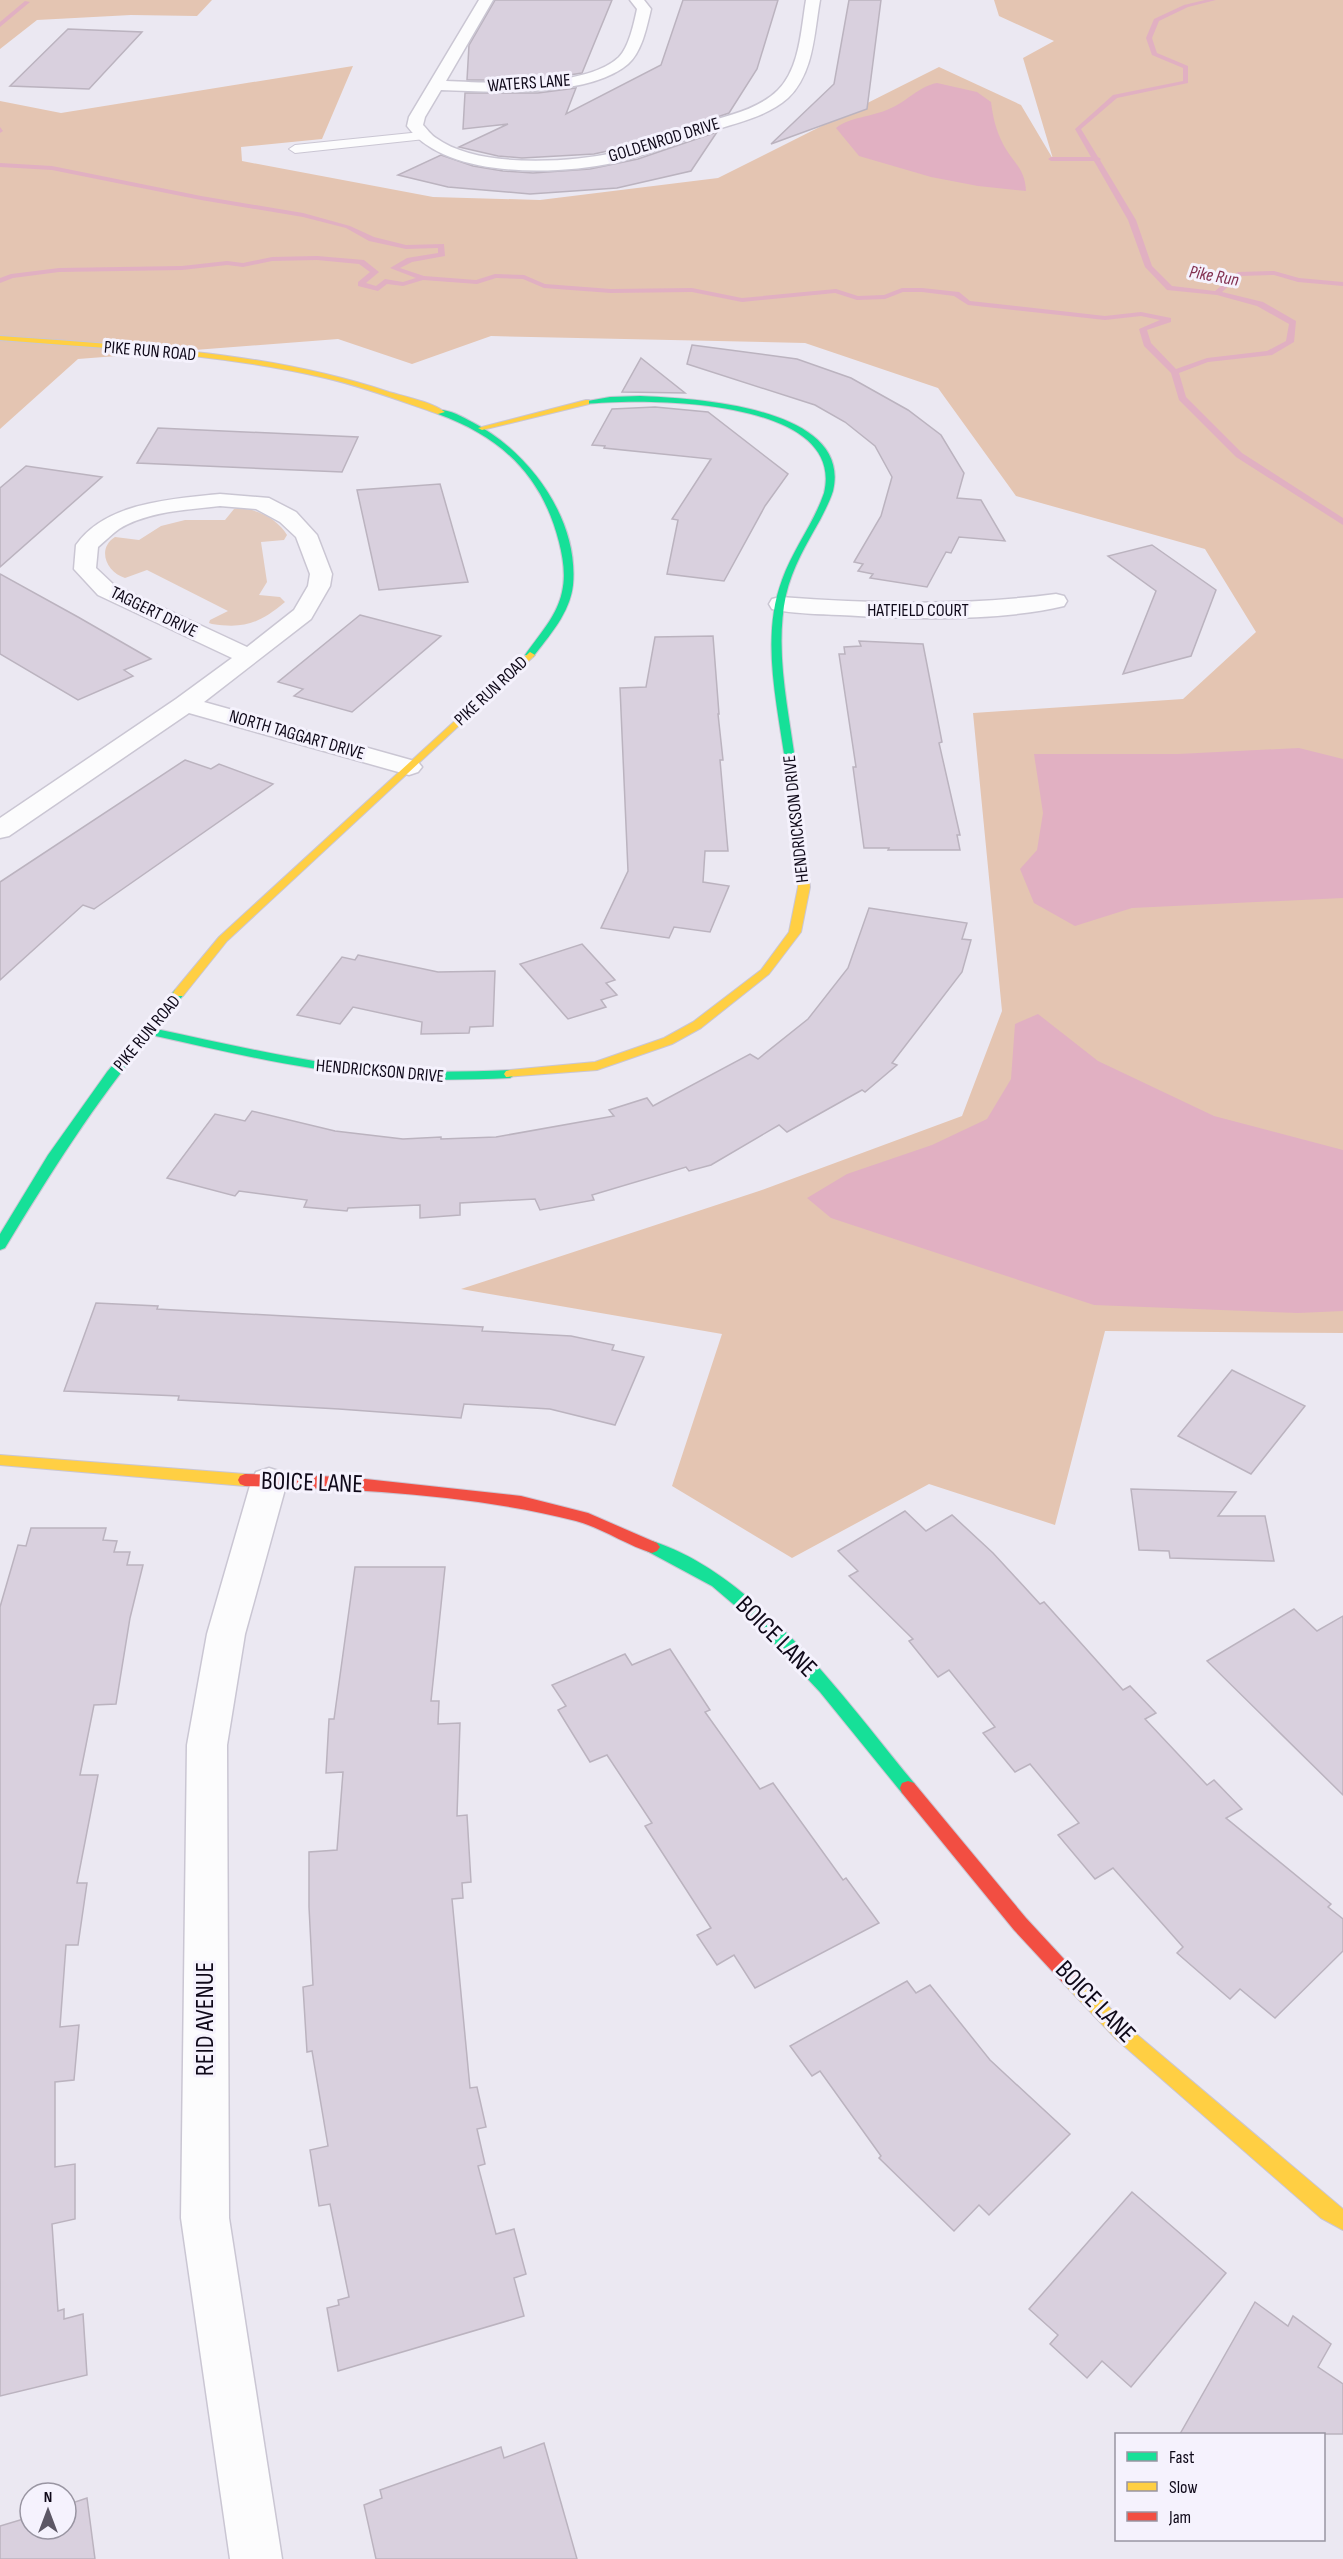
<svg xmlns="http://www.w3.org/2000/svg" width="1343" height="2559" viewBox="0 0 1343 2559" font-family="'Sofia Sans Condensed',sans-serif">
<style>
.green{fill:#e3cbbe}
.forest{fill:#e4c5b2}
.water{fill:#e1b0c2}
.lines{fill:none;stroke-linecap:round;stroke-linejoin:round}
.stream{fill:#e1b0c2;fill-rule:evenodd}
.building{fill:#d9d0de;stroke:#bbb3bf;stroke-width:1.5}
.lane-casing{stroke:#cac6d3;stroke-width:2}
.street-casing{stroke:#cac6d3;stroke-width:3}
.fast-casing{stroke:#cac6d3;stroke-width:2}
.slow-casing{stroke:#cac6d3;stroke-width:2}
.jam-casing{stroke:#cac6d3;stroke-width:2}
.lane{fill:#fcfcfd;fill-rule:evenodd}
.street{fill:#fcfcfd;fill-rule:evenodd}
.fast{fill:#16e098;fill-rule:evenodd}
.slow{fill:#ffcf43;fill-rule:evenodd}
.jam{fill:#f24e42;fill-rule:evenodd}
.labels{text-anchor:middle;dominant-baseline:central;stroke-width:6;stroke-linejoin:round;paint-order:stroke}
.far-street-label{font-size:18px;fill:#0f0919;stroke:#f5f2fd}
.far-water-label{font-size:18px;font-style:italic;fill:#823050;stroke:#f5f2fd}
.near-street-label{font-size:26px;fill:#0f0919;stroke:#f5f2fd}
</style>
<rect width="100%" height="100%" fill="#ebe8f2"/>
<!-- green -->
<path class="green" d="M234,509C254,506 278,519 287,535L284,540L261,542L267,582L259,595L280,597L285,602C260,623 245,629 212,624L209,623L210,620L228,611L147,570L125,578C107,573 96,549 115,537L139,540L161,526L185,520H225Z"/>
<!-- forest -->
<g class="forest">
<path d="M0,0H212L197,16L131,15L37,20L0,49Z"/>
<path d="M994,0H1343V1333L1105,1331L1055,1525L929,1484L792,1558L672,1486L722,1334L461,1289L759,1191L962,1116L1002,1011L973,713L1183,699L1256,632L1205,549L1016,496L938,388L805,343L491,336L412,364L338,339L78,359L0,429V101L61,113L353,66L322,139L241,147L242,161L433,197L540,200L718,178L939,67L1021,105L1053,159L1023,58L1054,41L999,16Z"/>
</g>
<!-- water -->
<g class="water">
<path d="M937,83L977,92L991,102C993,118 996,130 1003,144C1013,163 1025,168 1026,191L978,186L931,177L859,156L836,128C850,117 871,117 889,109C907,102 917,87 937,83Z"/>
<path d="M1299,748L1343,759V898L1132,908L1075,926L1034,903L1020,869L1037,850L1043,813L1034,754H1178Z"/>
<path d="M1038,1014L1098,1061L1214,1116L1343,1150V1311L1298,1313L1094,1305L831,1218L807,1198L847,1174L932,1145L987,1119L1011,1079L1015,1024Z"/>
</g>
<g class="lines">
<!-- stream -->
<g class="stream">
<path d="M1205,0H1216L1188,7L1159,21L1152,38L1157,53L1188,66V83L1117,98L1081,129L1098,157L1101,159L1100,160L1136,220L1152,266L1172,286L1215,291L1238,272L1274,271L1299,278L1343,282V286L1298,282L1274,275L1240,276L1222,292L1263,302L1296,321L1294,342L1272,355L1208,362L1179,373L1186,397L1242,453L1343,518V525L1236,457L1179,400L1171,373L1144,346L1139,329L1160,320L1141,316L1105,320L968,305L954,296L922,292H903L885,299L857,300L835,293L742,302L692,292L611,293L544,288L523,279L496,278L477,284L423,280L403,286L387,284L378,291L358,286V282L370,272L359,264L317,260L272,261L243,267L227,265L182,270L59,272L13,278L0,283V278L11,274L59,268L182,266L227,261L243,263L272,257L317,256L364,260L379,272L366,283L376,286L385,279L403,282L416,278L390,268L407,258L438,253V248L406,249L369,241L346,228L303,217L201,200L52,170L0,167V163L52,166L201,196L303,213L350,226L374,237L406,245L444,244L445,256L412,262L400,268L424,276L476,280L495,274L524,275L545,284L611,289L692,288L742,298L836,289L858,296L884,295L902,288H922L959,292L970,301L1105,316L1141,312L1171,318V322L1147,330L1151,343L1176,369L1207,358L1267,351L1286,341L1289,324L1257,306L1217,295L1167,290L1145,267L1128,220L1094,161H1051L1048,159L1051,157H1091L1075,129L1113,95L1183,81V68L1152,55L1146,38L1154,19L1184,5Z"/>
<path d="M25,1L30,2L0,27V22Z"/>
<path d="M0,127L3,131L0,133Z"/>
</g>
</g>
<!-- building -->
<g class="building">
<path d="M495,0H612L582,73L536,80H467L469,45Z"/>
<path d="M683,0H778L757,69L729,113L635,145L594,154L522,158L498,156L459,147L508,124L463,129L465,93H538L576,88L566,114L661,65Z"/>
<path d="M849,0H881L867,109L771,144L834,84Z"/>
<path d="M68,29L142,32L89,89L10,86Z"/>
<path d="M717,132L691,171L617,188L530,194L448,187L398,175L441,155L473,166L503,171L533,173L590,169L638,159Z"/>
<path d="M692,345L797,359L851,378L908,410L941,435L964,473L957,498L981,500L1005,541L959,537L951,553L946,552L927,587L870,578L873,574L858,571L863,564L854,562L881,516L892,477L875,446L845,422L815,405L687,364Z"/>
<path d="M641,358L685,393L622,392Z"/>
<path d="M655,407L708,412L788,474L765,506L724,581L667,574L678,520L672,519L711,459L604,448L605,446L592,445L612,409Z"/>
<path d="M158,428L358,437L342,472L137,463Z"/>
<path d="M26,466L102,477L0,567V488Z"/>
<path d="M440,484L468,582L379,590L357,490Z"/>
<path d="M1152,545L1216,590L1191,656L1123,674L1156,591L1108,556Z"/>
<path d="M0,574L78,617L151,659L124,670L133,676L78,700L0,654Z"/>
<path d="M360,615L441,636L352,712L294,696L303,689L278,682Z"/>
<path d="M713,636L719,714H718L723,760H720L728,851H705L703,882L729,886L710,932L674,927L669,938L601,928L628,871L620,688L646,687L655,637Z"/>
<path d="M859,641L923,644L942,742L939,743L960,835H957L960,850H888L889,848H864L853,767H856L839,654H845L844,647L861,646Z"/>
<path d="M185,760L211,769L219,764L273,784L94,909L83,905L0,980V882Z"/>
<path d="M869,908L967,923L962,939L971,940L962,972L892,1063L897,1065L865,1092L862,1090L787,1132L779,1125L711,1165L689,1171L686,1167L592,1195L594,1200L540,1210L535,1199L460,1203V1215L420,1218V1205L348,1208L347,1211L304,1207L307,1200L239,1191L235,1196L167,1178L215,1114L245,1121L252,1111L335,1131L403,1139L441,1137V1139L496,1137L614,1116L609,1110L647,1098L653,1106L750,1054L758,1059L808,1019L848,968Z"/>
<path d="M582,944L615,980L606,983L617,995L601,1000L606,1007L568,1019L520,964Z"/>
<path d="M358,955L438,972L495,971L493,1026L470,1027L469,1033L421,1034L422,1022L353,1007L340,1024L297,1015L342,957L355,960Z"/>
<path d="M96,1303L158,1306L157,1309L483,1327L482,1331L571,1336L614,1345L612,1350L644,1357L615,1425L550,1409L464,1404L461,1418L339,1409L178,1400L179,1396L64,1391Z"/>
<path d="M1232,1370L1305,1406L1251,1474L1178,1436Z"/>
<path d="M1131,1489L1236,1492L1218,1516H1265L1274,1561L1170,1558L1169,1551L1139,1550Z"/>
<path d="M905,1511L926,1531L952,1515L993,1553L1040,1604L1044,1602L1123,1690L1130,1686L1156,1713L1145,1719L1207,1785L1214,1780L1242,1809L1226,1818L1331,1904L1328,1907L1343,1919V1951L1275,2018L1240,1989L1230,1999L1177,1953L1183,1947L1113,1868L1095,1879L1058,1835L1079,1823L1030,1764L1015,1772L983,1733L995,1727L949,1670L938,1677L909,1641L913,1639L849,1576L858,1571L838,1551Z"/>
<path d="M31,1528H106L103,1540L117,1541L114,1552H130L127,1565H143L130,1618L116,1704L94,1705L80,1775H98L77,1883H87L78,1945H66L60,2027L79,2025L74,2080L55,2082V2167L75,2164V2219L52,2224L58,2311L64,2309V2319L83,2314L87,2375L0,2396V1607L18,1545L26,1546Z"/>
<path d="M355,1567H445L431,1701H439L438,1724L460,1723L457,1816L467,1815L471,1882L462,1883L463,1898L452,1899L470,2088L477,2087L486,2127L477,2129L485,2164L478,2166L496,2234L514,2229L526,2274L514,2278L524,2316L338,2371L327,2308L339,2305L338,2300L349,2297L330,2204L319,2206L310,2150L328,2146L312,2051L307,2052L303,1987L313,1985L309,1907V1852L337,1850L343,1772L326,1773L329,1719H334Z"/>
<path d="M1294,1609L1317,1631L1343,1616V1795L1207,1661Z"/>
<path d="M670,1649L710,1710L705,1712L760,1789L773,1783L843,1880L846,1878L879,1923L755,1988L734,1955L717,1965L697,1935L711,1928L645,1826L652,1823L607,1755L590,1762L558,1710L566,1706L552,1685L625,1654L632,1665Z"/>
<path d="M907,1981L916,1993L930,1985L990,2060L1070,2134L989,2215L979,2205L954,2231L879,2158L881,2156L820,2071L812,2076L790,2046Z"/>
<path d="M1132,2192L1226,2273L1131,2387L1102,2361L1087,2378L1050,2344L1058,2335L1029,2309Z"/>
<path d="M1255,2302L1288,2326L1293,2316L1331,2344L1318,2367L1343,2384V2434H1180Z"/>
<path d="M544,2443L577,2559H376L364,2505L382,2498L380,2490L501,2447L504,2458Z"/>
<path d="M87,2498L95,2559H0V2526L30,2517V2529H66V2505Z"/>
</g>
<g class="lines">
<defs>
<path id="lane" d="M421,132L425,133V139L295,153L289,149L295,145Z"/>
<g id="street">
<path d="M479,0H493L446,81C490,83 585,89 619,57C629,47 634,23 637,9L630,0H644L651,9C647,26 642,52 628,64C588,98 491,92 441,90L425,117L423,125C427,129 431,135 436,138C477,168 566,163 614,153C643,147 671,133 700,124C726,116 758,110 778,90C800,68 801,29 806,0H820C814,33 814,73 788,98C767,117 735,123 709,132C677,142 646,156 613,163C556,175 445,179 407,126L409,117Z"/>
<path d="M220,494L269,498L296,512L317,535L332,574L330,586L311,619L204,702L418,762L422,767L418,772L409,775L189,713L9,836L0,838V818L176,699L232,658L98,595L74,569L76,545C106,502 173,499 220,494ZM220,506L256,509L280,522L296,537L310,574L308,586L294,610L247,647L114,585L96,568L98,547C105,541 112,534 119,529C148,511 187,510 220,506Z"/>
<path d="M1056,594L1064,596L1067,601L1064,606C997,622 909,619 840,615C818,614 794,614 772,609L769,604L772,599L780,597C873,604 964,606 1056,594Z"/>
<path d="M269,1468L282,1472L287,1482L245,1634L227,1745L229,2218L282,2559H230L181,2218L187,1745L207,1634L251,1482L256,1472Z"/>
</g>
<g id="fast">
<path d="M640,396C691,398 853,406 833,491C830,501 825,510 820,520C807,543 792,568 786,595C774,651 789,711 796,767L795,769H787L786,767C778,708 760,638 782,580C793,549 814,523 824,493C847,397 642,398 586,404L582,402L610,397Z"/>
<path d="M438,410C449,409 463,417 472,422C529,451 579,519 573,585C570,613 549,636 533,657L525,655C539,635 557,616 562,592C566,575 563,558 559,542C542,475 501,437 438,414Z"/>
<path d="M179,989L185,993L156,1029C227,1044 299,1061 372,1069C418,1073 464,1072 510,1070L516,1074L510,1078C464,1080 418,1081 372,1076C297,1069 224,1051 151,1035C95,1102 50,1174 5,1248L0,1250V1234L48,1155L107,1072L175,990Z"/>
<path d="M652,1541C758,1575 845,1700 914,1783L916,1788L914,1793L908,1795L902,1793L820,1692L753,1621L712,1586L647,1551L644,1547L647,1543Z"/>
</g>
<g id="slow">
<path d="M0,336C130,346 264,350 389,392C407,397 431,402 445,412L438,414C401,401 364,387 325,378C219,353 109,349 0,340Z"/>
<path d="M586,400H589V404L482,430L478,428Z"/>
<path d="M530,652L535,655L533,657L227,941L183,996H175L173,993L175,990L219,937Z"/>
<path d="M791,764L796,767L810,887L801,932L769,974L701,1028L672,1044L597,1070L506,1077L504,1074L506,1071L510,1070L595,1062L664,1038L693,1022L761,970L789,932L798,887L786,767Z"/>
<path d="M0,1455L245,1474L250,1476L252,1480L250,1484L245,1486L0,1465Z"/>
<path d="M1070,1970L1076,1972L1128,2027L1343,2209V2230L1321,2218L1116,2039L1064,1984L1061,1978L1064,1972Z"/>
</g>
<g id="jam">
<path d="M245,1474L347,1477L521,1496L588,1513L657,1543L660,1547L657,1551L652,1553C626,1545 602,1528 576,1521C471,1494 353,1489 245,1486L240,1484L238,1480L240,1476Z"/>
<path d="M908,1781L914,1783L1026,1918L1076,1972L1079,1978L1076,1984L1070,1986L1064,1984L1014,1930L902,1793L900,1788L902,1783Z"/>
</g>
</defs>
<!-- lane casing -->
<use href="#lane" class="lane-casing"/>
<!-- street casing -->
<use href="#street" class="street-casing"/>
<!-- fast casing -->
<use href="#fast" class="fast-casing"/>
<!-- slow casing -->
<use href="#slow" class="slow-casing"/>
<!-- jam casing -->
<use href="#jam" class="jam-casing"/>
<!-- lane -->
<use href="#lane" class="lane"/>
<!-- street -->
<use href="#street" class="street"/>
<!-- fast -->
<use href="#fast" class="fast"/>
<!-- slow -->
<use href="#slow" class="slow"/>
<!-- jam -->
<use href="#jam" class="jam"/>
</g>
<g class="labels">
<!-- far-street labels -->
<g class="far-street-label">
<text transform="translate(529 83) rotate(-4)">WATERS LANE</text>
<text transform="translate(664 140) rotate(-17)">GOLDENROD DRIVE</text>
<text transform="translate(150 351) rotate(5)">PIKE RUN ROAD</text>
<text x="918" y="610">HATFIELD COURT</text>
<text transform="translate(154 612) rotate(26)">TAGGERT DRIVE</text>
<text transform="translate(491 691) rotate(-43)">PIKE RUN ROAD</text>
<text transform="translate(297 735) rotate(16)">NORTH TAGGART DRIVE</text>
<text transform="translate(796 819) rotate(-96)">HENDRICKSON DRIVE</text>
<text transform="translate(147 1033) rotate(-50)">PIKE RUN ROAD</text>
<text transform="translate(380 1071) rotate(5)">HENDRICKSON DRIVE</text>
</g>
<!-- far-water labels -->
<g class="far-water-label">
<text transform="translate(1214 276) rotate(10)">Pike Run</text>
</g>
<!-- near-street labels -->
<g class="near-street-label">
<text transform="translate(312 1483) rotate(2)">BOICE LANE</text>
<text transform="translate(776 1637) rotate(45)">BOICE LANE</text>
<text transform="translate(1095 2002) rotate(46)">BOICE LANE</text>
<text transform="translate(205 2019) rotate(-90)">REID AVENUE</text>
</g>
</g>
<!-- legend -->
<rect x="1115" y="2433" width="210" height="108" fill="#f5f2fd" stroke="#9995a2" stroke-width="1.5"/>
<rect x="1127" y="2452" width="30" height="9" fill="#16e098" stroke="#9995a2" stroke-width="1.5"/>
<text x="1169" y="2463" font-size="18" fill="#0f0919">Fast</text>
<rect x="1127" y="2482" width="30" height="9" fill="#ffcf43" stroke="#9995a2" stroke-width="1.5"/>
<text x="1169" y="2493" font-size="18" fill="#0f0919">Slow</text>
<rect x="1127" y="2512" width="30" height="9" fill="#f24e42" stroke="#9995a2" stroke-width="1.5"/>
<text x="1169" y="2523" font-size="18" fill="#0f0919">Jam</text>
<!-- north arrow -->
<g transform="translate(48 2511)"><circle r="28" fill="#f5f2fd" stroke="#9995a2" stroke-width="1.5"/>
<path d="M0-4.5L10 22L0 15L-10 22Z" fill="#5c5765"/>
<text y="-9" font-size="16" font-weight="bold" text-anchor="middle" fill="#0f0919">N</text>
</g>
</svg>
